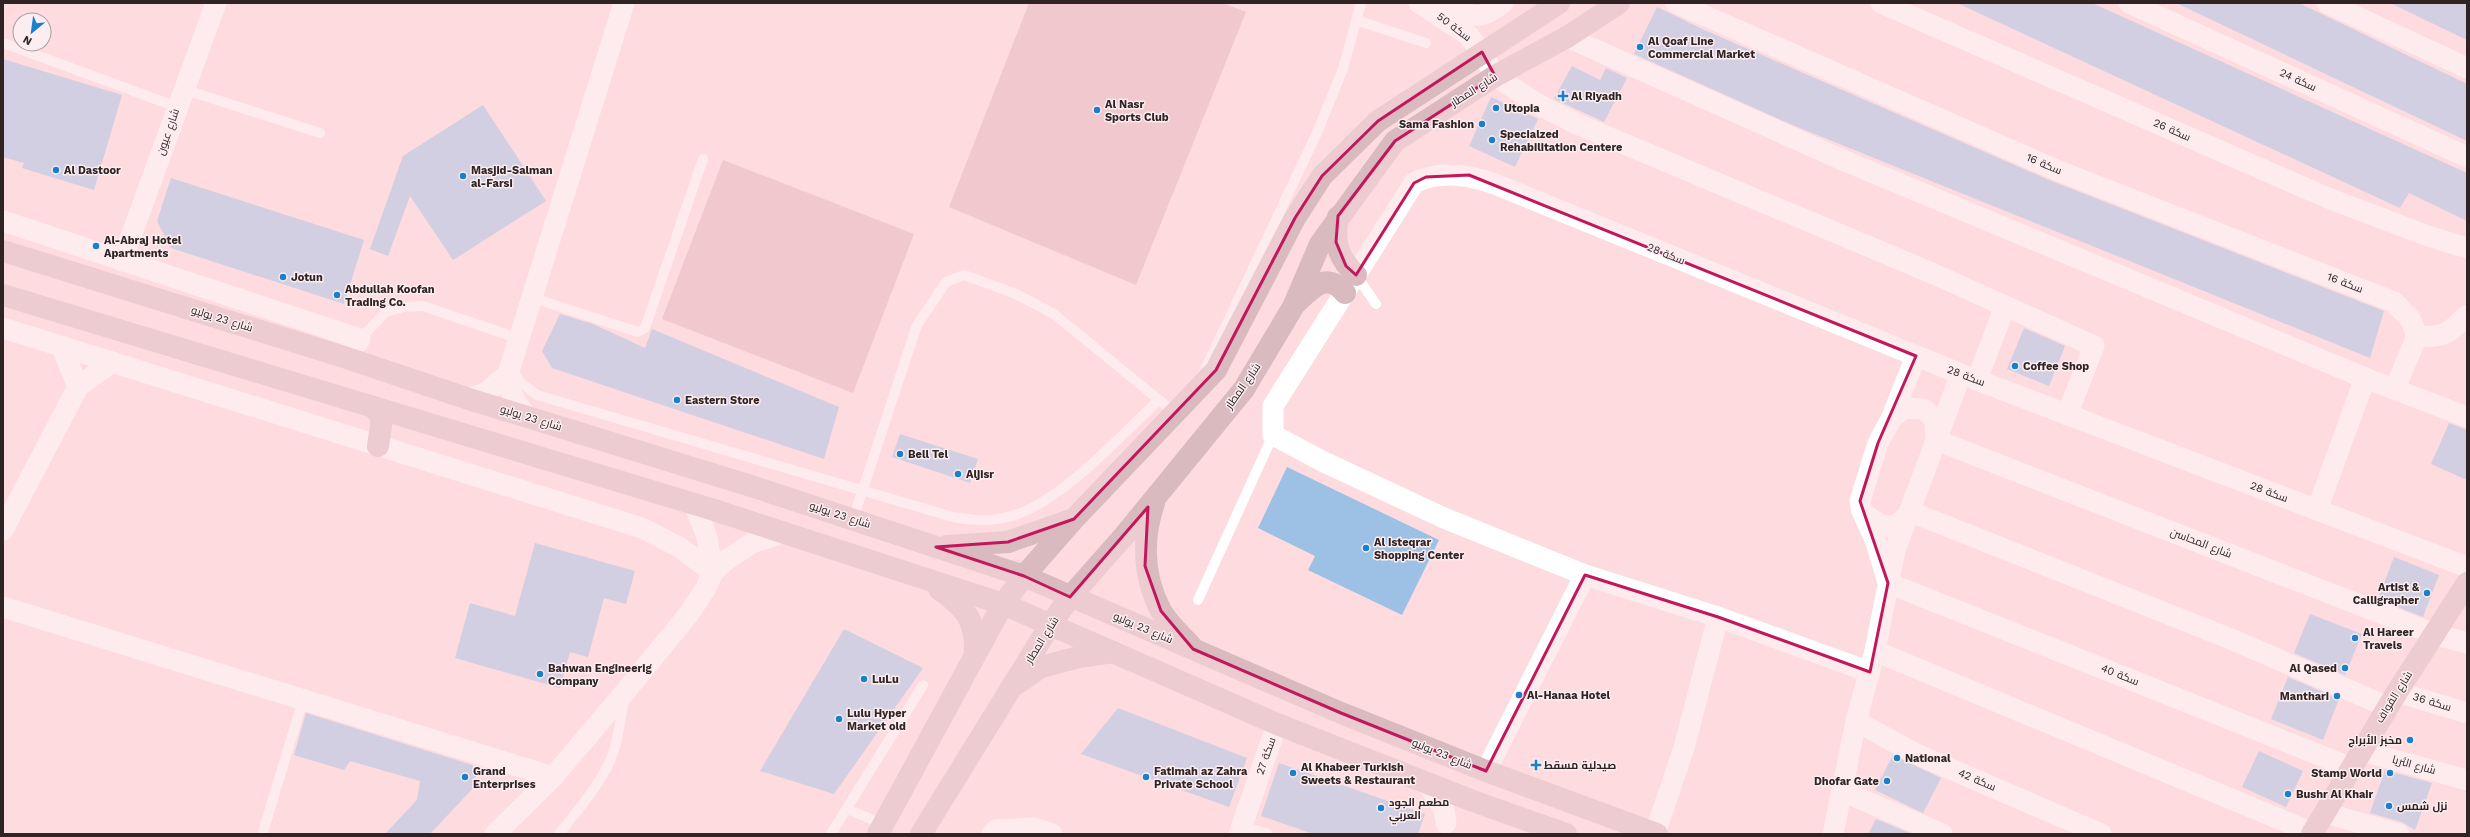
<svg xmlns="http://www.w3.org/2000/svg" width="2470" height="837" viewBox="0 0 2470 837" font-family="'Work Sans',Cairo,sans-serif">
<style>
.green{fill:#e1b2b8}
.building{fill:#9cc1e4}
.lines{fill:none;stroke-linecap:round;stroke-linejoin:round}
.lane{stroke:#fff;stroke-width:10}
.street{stroke:#fff;stroke-width:21}
.secondary{stroke:#d8babf;stroke-width:22}
.marked{fill:none;stroke:#c2185b;stroke-width:3;stroke-linejoin:round}
.poi-dot{fill:#1a80cb;stroke:#fceef0;stroke-width:1.5}
.labels{text-anchor:middle;dominant-baseline:central;stroke-width:3;stroke-linejoin:round;paint-order:stroke}
.street-label{font-size:11px;fill:#2f2324;stroke:#fceef0}
.poi-label{font-size:11px;font-weight:bold;fill:#2f2324;stroke:#fceef0;text-anchor:start}
</style>
<rect width="100%" height="100%" fill="#fddbdf"/>
<!-- green -->
<g class="green">
<path d="M1029,3H1222L1246,12L1136,285L949,207Z"/>
<path d="M723,160L914,234L853,393L662,319Z"/>
</g>
<!-- building -->
<g class="building">
<path d="M1957,3H2092L2467,173V221L2409,193L2400,208Z"/>
<path d="M2176,3H2299L2467,84V141Z"/>
<path d="M2390,3H2467V40Z"/>
<path d="M1657,7L1702,29L2049,180L2384,311L2370,358L1790,124L1634,54Z"/>
<path d="M3,59L122,95L94,190L22,168L24,163L3,157Z"/>
<path d="M1572,66L1600,80L1606,68L1627,78L1604,122L1554,99Z"/>
<path d="M1491,97L1538,119L1515,167L1469,146Z"/>
<path d="M483,105L546,201L453,260L410,196L388,256L370,249L403,156Z"/>
<path d="M171,178L364,240L344,304L171,248L157,221Z"/>
<path d="M560,314L593,324L645,348L652,329L839,407L824,459L552,368L542,351Z"/>
<path d="M2024,328L2065,346L2049,386L2007,369Z"/>
<path d="M2449,423L2467,430V480L2431,464Z"/>
<path d="M900,434L978,459L970,483L892,457Z"/>
<path d="M1287,467L1439,540L1402,615L1308,570L1315,556L1258,528Z"/>
<path d="M535,543L635,571L626,604L604,598L588,657L570,652L560,688L455,658L470,603L515,616Z"/>
<path d="M2394,557L2439,575L2423,617L2378,599Z"/>
<path d="M2310,614L2362,634L2345,675L2294,653Z"/>
<path d="M844,629L923,668L834,794L760,771Z"/>
<path d="M2288,677L2339,699L2323,740L2271,719Z"/>
<path d="M1118,708L1247,758L1229,807L1081,754Z"/>
<path d="M306,713L472,765L476,772V785L430,834H385L417,800L420,781L350,761L344,770L294,755Z"/>
<path d="M2259,751L2303,771L2286,807L2242,787Z"/>
<path d="M1893,755L1941,778L1923,813L1875,790Z"/>
<path d="M1279,763L1425,814L1418,834H1313L1261,816Z"/>
<path d="M2385,770L2432,783L2415,830L2402,822L2370,813Z"/>
<path d="M1876,819L1912,834H1868Z"/>
</g>
<g class="lines">
<!-- lane -->
<g class="lane">
<path d="M1356,20L1426,43"/>
<path d="M6,44L177,107"/>
<path d="M183,89L320,133"/>
<path d="M1356,275L1376,304"/>
<path d="M533,298L638,332L645,328L703,159"/>
<path d="M360,339L386,312L403,307L423,306L520,339"/>
<path d="M514,371L520,382L537,395L953,517C971,520 989,522 1007,517C1057,507 1121,435 1159,400"/>
<path d="M1204,372L1316,135L1343,69L1361,3"/>
<path d="M853,519L917,325L946,282L964,275L1016,294L1054,314L1175,413"/>
<path d="M1198,600L1273,435"/>
<path d="M847,809L883,824"/>
<path d="M1242,826L1268,834"/>
<path d="M263,832L303,700"/>
<path d="M559,834C576,812 597,789 609,763C618,744 620,721 624,700"/>
<path d="M831,834L923,685"/>
</g>
<!-- street -->
<g class="street">
<path d="M1419,3L1468,35L1482,52L1495,76L1541,106L1577,124L1934,274L2094,346L2067,415"/>
<path d="M1444,3C1472,16 1477,23 1503,3"/>
<path d="M1676,3L2054,169L2394,302L2411,320L2417,336L2395,388"/>
<path d="M1881,3L2328,198L2428,236L2467,248"/>
<path d="M2129,3L2467,157"/>
<path d="M2327,3L2467,68"/>
<path d="M1567,37L1838,158L2365,378L2467,417"/>
<path d="M3,221L360,339L344,357"/>
<path d="M122,261L216,3"/>
<path d="M3,328L642,528L679,547L713,572"/>
<path d="M2417,336C2443,338 2449,334 2467,315"/>
<path d="M62,347L78,387"/>
<path d="M1916,356L1891,419L1878,443L1860,501L1862,511L1876,542L1888,583L2352,768"/>
<path d="M1977,380L2005,306"/>
<path d="M469,399L487,392L508,374"/>
<path d="M528,417C515,404 509,392 508,374L624,3"/>
<path d="M1891,419L1904,408L1924,409L1935,420L1936,440L2434,634L2467,643"/>
<path d="M694,504L707,537L713,572"/>
<path d="M2317,510L2365,378"/>
<path d="M1862,511C1882,529 1892,533 1911,512L2231,639L2388,707"/>
<path d="M3,530L78,387L112,362"/>
<path d="M3,607L553,777"/>
<path d="M1875,651L2313,833"/>
<path d="M1870,672L1718,617L1585,575L1444,518L1324,462L1273,435V406L1414,183C1439,170 1469,175 1495,184L1961,374L2467,567"/>
<path d="M2397,692L2467,713"/>
<path d="M1856,721L1916,754L2101,834"/>
<path d="M2362,751L2467,780"/>
<path d="M1486,771L1585,575"/>
<path d="M1426,782L1444,809L1446,823"/>
<path d="M1842,791L1942,834"/>
<path d="M2325,813L2399,834"/>
<path d="M1655,833L1684,748L1718,617"/>
<path d="M495,834L553,777L625,692L688,615L706,588L713,572L725,561L752,543L783,533"/>
<path d="M992,834L996,830L1034,828L1052,834"/>
<path d="M1239,834L1277,724"/>
<path d="M1833,834L1856,721L1875,651L1895,550L1961,374"/>
</g>
<!-- secondary -->
<g class="secondary">
<path d="M1338,217C1333,241 1338,258 1356,275"/>
<path d="M3,251L344,357L469,399L751,486L1024,576L1341,713L1486,771L1657,834"/>
<path d="M3,295L711,509L1003,604L1277,724L1473,801L1566,834"/>
<path d="M1296,303C1312,289 1326,270 1345,293"/>
<path d="M375,408L382,419L378,446"/>
<path d="M1154,503C1142,539 1143,577 1161,611C1168,623 1181,635 1191,646"/>
<path d="M947,546L1008,542L1071,520"/>
<path d="M939,589C967,609 976,620 975,655"/>
<path d="M1018,683L1041,667L1079,657L1113,652"/>
<path d="M878,834L1003,604L1024,576L1074,519L1216,370L1295,218L1322,176L1378,121L1559,3"/>
<path d="M921,834L1050,625L1070,597L1124,536L1244,389L1293,307L1320,244L1395,141L1495,76L1567,37L1619,3"/>
<path d="M2312,834L2397,692L2467,583"/>
</g>
</g>
<!-- marked area -->
<path d="M0 0H2470V837H0ZM1482,52L1495,76L1395,141L1338,216L1336,242L1346,266L1356,275L1414,183L1426,177L1469,175L1916,356L1878,443L1860,501L1888,583L1870,672L1718,617L1585,575L1486,771L1341,713L1193,649L1161,611L1145,566L1148,507L1070,597L1024,576L936,547L1008,542L1074,519L1216,370L1295,218L1322,176L1378,121Z" fill="#fddbdf" fill-opacity=".55" fill-rule="evenodd"/>
<path class="marked" d="M1482,52L1495,76L1395,141L1338,216L1336,242L1346,266L1356,275L1414,183L1426,177L1469,175L1916,356L1878,443L1860,501L1888,583L1870,672L1718,617L1585,575L1486,771L1341,713L1193,649L1161,611L1145,566L1148,507L1070,597L1024,576L936,547L1008,542L1074,519L1216,370L1295,218L1322,176L1378,121Z"/>
<!-- markers -->
<g class="poi-dot">
<circle cx="1640" cy="47" r="4"/>
<path d="M1561 90h4v4h4v4h-4v4h-4v-4h-4v-4h4z"/>
<circle cx="1496" cy="108" r="4"/>
<circle cx="1097" cy="110" r="4"/>
<circle cx="1482" cy="124" r="4"/>
<circle cx="1492" cy="140" r="4"/>
<circle cx="56" cy="170" r="4"/>
<circle cx="463" cy="176" r="4"/>
<circle cx="96" cy="246" r="4"/>
<circle cx="283" cy="277" r="4"/>
<circle cx="337" cy="295" r="4"/>
<circle cx="2015" cy="366" r="4"/>
<circle cx="677" cy="400" r="4"/>
<circle cx="900" cy="454" r="4"/>
<circle cx="958" cy="474" r="4"/>
<circle cx="1366" cy="548" r="4"/>
<circle cx="2427" cy="593" r="4"/>
<circle cx="2355" cy="638" r="4"/>
<circle cx="2345" cy="668" r="4"/>
<circle cx="540" cy="674" r="4"/>
<circle cx="864" cy="679" r="4"/>
<circle cx="1519" cy="695" r="4"/>
<circle cx="2337" cy="696" r="4"/>
<circle cx="839" cy="719" r="4"/>
<circle cx="2410" cy="740" r="4"/>
<circle cx="1897" cy="758" r="4"/>
<path d="M1534 759h4v4h4v4h-4v4h-4v-4h-4v-4h4z"/>
<circle cx="1293" cy="773" r="4"/>
<circle cx="2390" cy="773" r="4"/>
<circle cx="465" cy="777" r="4"/>
<circle cx="1146" cy="777" r="4"/>
<circle cx="1887" cy="781" r="4"/>
<circle cx="2288" cy="794" r="4"/>
<circle cx="2389" cy="806" r="4"/>
<circle cx="1381" cy="808" r="4"/>
</g>
<g class="labels">
<!-- street labels -->
<g class="street-label">
<text transform="translate(1454 27) rotate(37)">سكة 50</text>
<text transform="translate(2298 80) rotate(25)">سكة 24</text>
<text transform="translate(1474 90) rotate(-32)">شارع المطار</text>
<text transform="translate(2172 130) rotate(24)">سكة 26</text>
<text transform="translate(168 132) rotate(-71)">شارع عيون</text>
<text transform="translate(2044 164) rotate(23)">سكة 16</text>
<text transform="translate(1666 254) rotate(22)">سكة 28</text>
<text transform="translate(2345 283) rotate(21)">سكة 16</text>
<text transform="translate(222 319) rotate(17)">شارع 23 يوليو</text>
<text transform="translate(1966 376) rotate(21)">سكة 28</text>
<text transform="translate(1243 386) rotate(-55)">شارع المطار</text>
<text transform="translate(531 418) rotate(17)">شارع 23 يوليو</text>
<text transform="translate(2269 492) rotate(21)">سكة 28</text>
<text transform="translate(840 515) rotate(18)">شارع 23 يوليو</text>
<text transform="translate(2201 543) rotate(21)">شارع المحاسن</text>
<text transform="translate(1143 628) rotate(23)">شارع 23 يوليو</text>
<text transform="translate(1042 640) rotate(-58)">شارع المطار</text>
<text transform="translate(2120 675) rotate(22)">سكة 40</text>
<text transform="translate(2394 697) rotate(-58)">شارع القواف</text>
<text transform="translate(2432 702) rotate(17)">سكة 36</text>
<text transform="translate(1442 754) rotate(22)">شارع 23 يوليو</text>
<text transform="translate(1266 756) rotate(-71)">سكة 27</text>
<text transform="translate(2414 765) rotate(15)">شارع الثريا</text>
<text transform="translate(1977 780) rotate(23)">سكة 42</text>
</g>
<!-- poi labels -->
<g class="poi-label">
<text x="1648" y="41">Al Qoaf Line<tspan x="1648" dy="13">Commercial Market</tspan></text>
<text x="1571" y="96">Al Riyadh</text>
<text x="1105" y="104">Al Nasr<tspan x="1105" dy="13">Sports Club</tspan></text>
<text x="1504" y="108">Utopia</text>
<text x="1474" y="124" text-anchor="end">Sama Fashion</text>
<text x="1500" y="134">Specialzed<tspan x="1500" dy="13">Rehabilitation Centere</tspan></text>
<text x="64" y="170">Al Dastoor</text>
<text x="471" y="170">Masjid-Salman<tspan x="471" dy="13">al-Farsi</tspan></text>
<text x="104" y="240">Al-Abraj Hotel<tspan x="104" dy="13">Apartments</tspan></text>
<text x="291" y="277">Jotun</text>
<text x="345" y="289">Abdullah Koofan<tspan x="345" dy="13">Trading Co.</tspan></text>
<text x="2023" y="366">Coffee Shop</text>
<text x="685" y="400">Eastern Store</text>
<text x="908" y="454">Bell Tel</text>
<text x="966" y="474">Aljisr</text>
<text x="1374" y="542">Al Isteqrar<tspan x="1374" dy="13">Shopping Center</tspan></text>
<text x="2419" y="587" text-anchor="end">Artist &amp;<tspan x="2419" dy="13">Calligrapher</tspan></text>
<text x="2363" y="632">Al Hareer<tspan x="2363" dy="13">Travels</tspan></text>
<text x="548" y="668">Bahwan Engineerig<tspan x="548" dy="13">Company</tspan></text>
<text x="2337" y="668" text-anchor="end">Al Qased</text>
<text x="872" y="679">LuLu</text>
<text x="1527" y="695">Al-Hanaa Hotel</text>
<text x="2329" y="696" text-anchor="end">Manthari</text>
<text x="847" y="713">Lulu Hyper<tspan x="847" dy="13">Market old</tspan></text>
<text x="2402" y="740" text-anchor="end">مخبز الأبراج</text>
<text x="1905" y="758">National</text>
<text x="1544" y="765">صيدلية مسقط</text>
<text x="1301" y="767">Al Khabeer Turkish<tspan x="1301" dy="13">Sweets &amp; Restaurant</tspan></text>
<text x="473" y="771">Grand<tspan x="473" dy="13">Enterprises</tspan></text>
<text x="1154" y="771">Fatimah az Zahra<tspan x="1154" dy="13">Private School</tspan></text>
<text x="2382" y="773" text-anchor="end">Stamp World</text>
<text x="1879" y="781" text-anchor="end">Dhofar Gate</text>
<text x="2296" y="794">Bushr Al Khair</text>
<text x="1389" y="802">مطعم الجود<tspan x="1389" dy="13">العربي</tspan></text>
<text x="2397" y="806">نزل شمس</text>
</g>
</g>
<!-- border -->
<rect width="2470" height="837" fill="none" stroke="#2f2324" stroke-width="8"/>
<!-- north arrow -->
<g transform="translate(32 32) rotate(209)"><circle r="19" fill="#fceef0" stroke="#aa9d9e"/>
<path d="M0-3L7 15L0 10L-7 15Z" fill="#1a80cb"/>
<text y="-6" font-size="11" font-weight="bold" text-anchor="middle" fill="#2f2324">N</text>
</g>
</svg>
